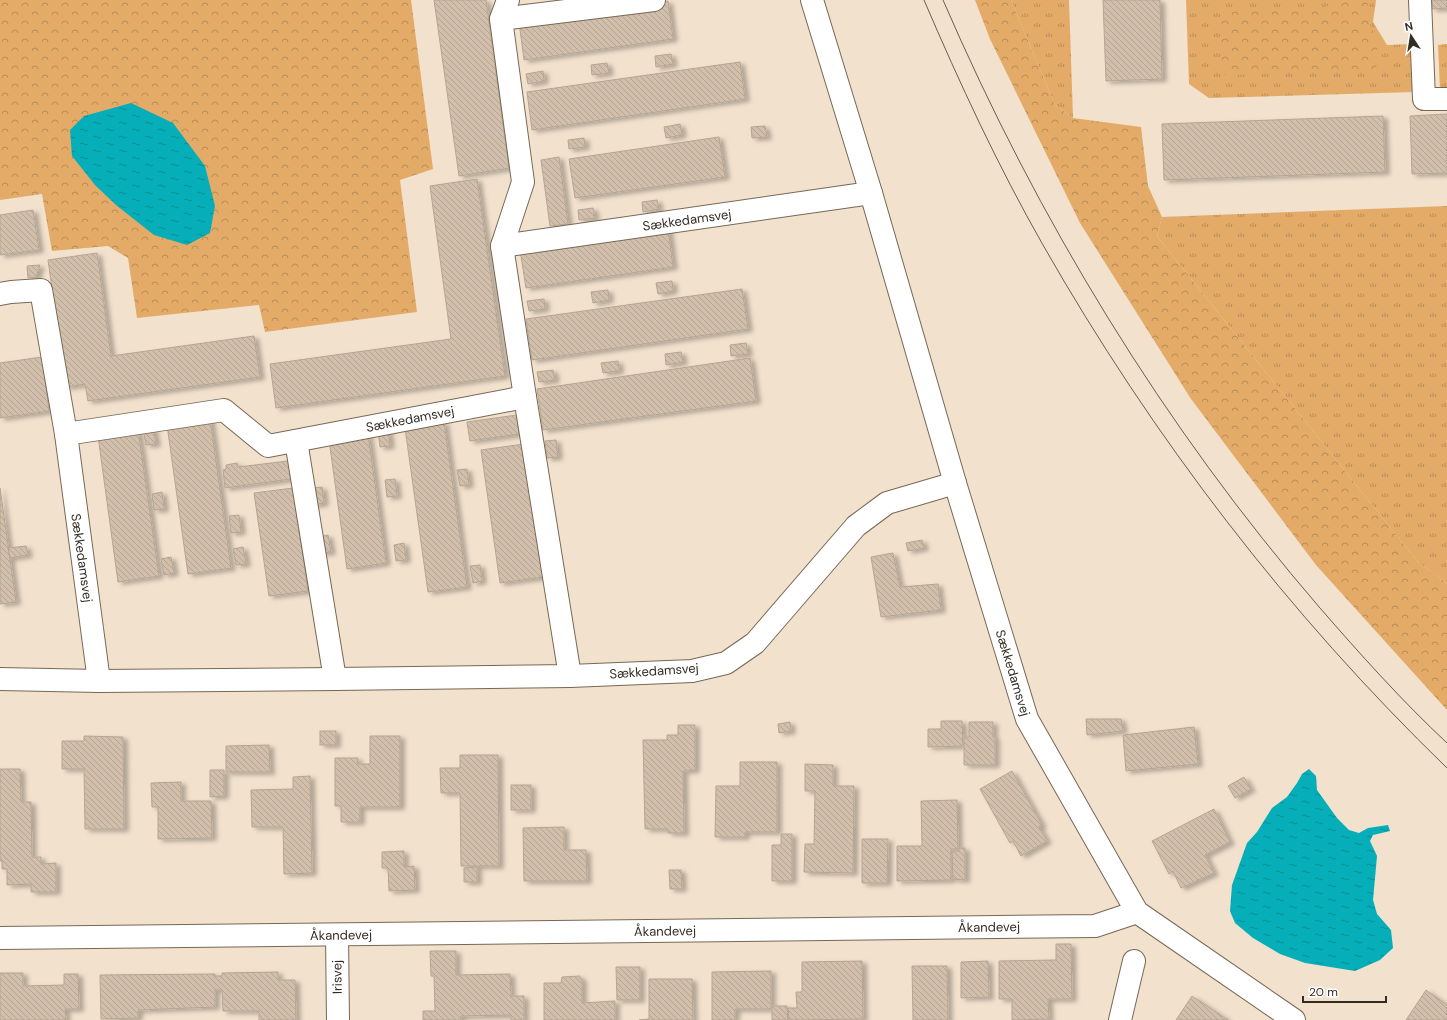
<svg xmlns="http://www.w3.org/2000/svg" width="1447" height="1020" viewBox="0 0 1447 1020" font-family="'DM Sans',sans-serif">
<style>
.grass{fill:url(#grass-tufts)}
.forest{fill:url(#forest-crowns)}
.water{fill:url(#water-ripples)}
.building{fill:url(#building-back-hatch);stroke:#b5a592;filter:url(#shadow)}
.lines{fill:none;stroke-linecap:round;stroke-linejoin:round}
.minor-casing{stroke:#776856;stroke-width:24}
.minor{stroke:#fff;stroke-width:22}
.tram{stroke:#685e53;stroke-width:1}
.labels{text-anchor:middle;dominant-baseline:central;stroke-width:3.5;stroke-linejoin:round;paint-order:stroke}
.street-label{font-size:13px;fill:#332c24;stroke:#fff}
</style>
<defs>
<pattern id="grass-tufts" width="24" height="20" patternUnits="userSpaceOnUse"><rect width="24" height="20" fill="#e3ab67"/><path d="M3 7l-1-3M5 7V3M7 7l1-3M15 17l-1-3M17 17v-4M19 17l1-3" fill="none" stroke="#b98b55"/></pattern>
<pattern id="forest-crowns" width="20" height="18" patternUnits="userSpaceOnUse"><rect width="20" height="18" fill="#e3ab67"/><path d="M2 6a3 3 0 1 1 6 0M12 15a3 3 0 1 1 6 0" fill="none" stroke="#b98b55"/></pattern>
<pattern id="water-ripples" width="26" height="14" patternUnits="userSpaceOnUse"><rect width="26" height="14" fill="#05aeb8"/><path d="M2 4q2-2 4 0t4 0M15 11q2-2 4 0t4 0" fill="none" stroke="#078e95"/></pattern>
<pattern id="building-back-hatch" width="6" height="6" patternUnits="userSpaceOnUse"><rect width="6" height="6" fill="#d1bfac"/><path d="M-1 5l2 2M0 0l6 6M5-1l2 2" fill="none" stroke="#b4a494"/></pattern>
<filter id="shadow"><feDropShadow dx="4.5" dy="2.5" stdDeviation="2" flood-color="#0004"/></filter>
</defs>
<rect width="100%" height="100%" fill="#f2e1cd"/>
<!-- grass -->
<g class="grass">
<path d="M1011,0H1069L1073,118L1055,105Z"/>
<path d="M1186,0H1376L1373,22L1387,45L1413,44L1415,92L1209,98L1189,84Z"/>
<path d="M1447,44V89H1440L1438,45Z"/>
<path d="M1447,206V583L1418,562L1157,236L1162,217Z"/>
</g>
<!-- forest -->
<g class="forest">
<path d="M0,0H411L433,169L400,180L417,312L265,332L259,305L137,318L128,258L108,246L52,251L42,194L0,200Z"/>
<path d="M975,0H1011L1055,105L1073,118L1141,127L1148,186L1162,217L1157,236L1418,562L1447,583V710L1316,565L1191,399L1080,223L990,39Z"/>
<path d="M1327,0H1367L1370,25L1378,39L1376,70L1222,75L1220,12L1327,8Z"/>
</g>
<!-- water -->
<g class="water">
<path d="M131,103L173,123L205,166L215,206L210,233L187,245L154,235L116,205L95,185L72,156L70,130L84,116Z"/>
<path d="M1309,769L1316,776L1317,790L1337,818L1349,830L1359,833L1368,828L1388,825L1390,831L1373,835L1370,841L1377,856L1373,900L1377,914L1391,930L1393,948L1380,960L1355,971L1305,963L1280,954L1253,938L1235,923L1230,911L1232,885L1247,843L1257,832L1272,808L1287,797L1297,783L1302,774Z"/>
</g>
<!-- building -->
<g class="building">
<path d="M434,0H486L509,168L459,176Z"/>
<path d="M1103,0H1160L1162,79L1106,81Z"/>
<path d="M1432,0H1447V8L1432,9Z"/>
<path d="M668,1L673,39L524,60L519,22Z"/>
<path d="M671,54L673,64L656,67L655,56Z"/>
<path d="M740,62L745,99L532,130L527,92Z"/>
<path d="M607,63L609,73L592,75L591,65Z"/>
<path d="M543,71L544,81L528,84L526,74Z"/>
<path d="M1447,114V173L1412,174L1410,116Z"/>
<path d="M1383,116L1385,172L1164,180L1162,124Z"/>
<path d="M680,124L682,135L666,138L664,127Z"/>
<path d="M765,126L767,137L752,138L751,127Z"/>
<path d="M719,137L725,177L575,198L569,159Z"/>
<path d="M584,138L585,147L569,149L568,140Z"/>
<path d="M559,157L568,224L550,226L541,160Z"/>
<path d="M477,179L505,376L276,408L270,364L451,339L430,186Z"/>
<path d="M657,200L659,209L643,212L642,202Z"/>
<path d="M593,208L595,218L579,220L578,210Z"/>
<path d="M33,210L39,250L0,255V215Z"/>
<path d="M668,228L673,267L526,288L520,250Z"/>
<path d="M97,253L111,356L254,336L260,377L88,401L85,384L66,387L48,260Z"/>
<path d="M40,265L36,277L28,278L27,266Z"/>
<path d="M672,281L673,291L658,294L656,283Z"/>
<path d="M742,289L748,329L532,360L526,319Z"/>
<path d="M608,290L609,300L593,303L591,292Z"/>
<path d="M544,299L545,309L529,311L527,301Z"/>
<path d="M746,343L748,354L731,356L730,345Z"/>
<path d="M681,352L683,362L666,365L665,354Z"/>
<path d="M42,357L49,411L0,418V363Z"/>
<path d="M750,358L756,401L543,430L537,389Z"/>
<path d="M618,361L619,371L603,373L601,363Z"/>
<path d="M553,370L555,380L539,382L537,372Z"/>
<path d="M517,415L519,434L470,441L467,422Z"/>
<path d="M210,419L231,568L188,574L167,425Z"/>
<path d="M444,422L467,587L428,592L405,428Z"/>
<path d="M153,428L156,444L146,445L143,429Z"/>
<path d="M138,430L159,576L118,582L98,436Z"/>
<path d="M388,430L390,446L380,447L378,432Z"/>
<path d="M368,434L386,563L347,569L329,440Z"/>
<path d="M556,440L558,457L547,458L545,441Z"/>
<path d="M524,444L543,577L500,583L481,450Z"/>
<path d="M288,461L291,479L225,488L223,470L226,469V465L237,463L238,467Z"/>
<path d="M467,469L469,485L460,486L457,470Z"/>
<path d="M395,479L397,496L387,497L385,480Z"/>
<path d="M322,487L324,503L314,505L312,488Z"/>
<path d="M0,488L16,602L0,604Z"/>
<path d="M293,488L308,591L269,596L254,493Z"/>
<path d="M162,492L164,509L154,510L152,494Z"/>
<path d="M239,515L241,532L231,533L229,516Z"/>
<path d="M328,535L331,552L321,553L318,537Z"/>
<path d="M922,540L924,548L908,551L906,543Z"/>
<path d="M404,543L406,560L396,561L394,545Z"/>
<path d="M26,546L28,555L10,558L8,548Z"/>
<path d="M243,547L246,564L236,565L233,549Z"/>
<path d="M893,553L900,587L938,584L941,610L881,617L871,557Z"/>
<path d="M171,557L174,573L164,575L161,559Z"/>
<path d="M480,565L482,581L473,583L470,566Z"/>
<path d="M1086,719H1121L1123,731L1087,735Z"/>
<path d="M941,721H962L963,746L928,747V729H941Z"/>
<path d="M790,722L791,731L779,733L778,724Z"/>
<path d="M969,722H993V737H995V765H964V737H969Z"/>
<path d="M678,725H695V770L683,771L684,833H668V829H645L643,740H667V735H678Z"/>
<path d="M1194,727L1198,764L1126,771L1123,735Z"/>
<rect x="320" y="731" width="16" height="14"/>
<path d="M84,736L123,737L124,829H85L84,769H62V741H84Z"/>
<path d="M370,736H400V807H360V822H341V806H335V758H358L357,764H370Z"/>
<path d="M269,745L270,772H226V746Z"/>
<path d="M460,755H498L499,866H461L460,793H441L440,768H460Z"/>
<path d="M740,762H777V832H745V837H715L716,786H740Z"/>
<path d="M805,764L833,765V786H854L853,873L804,872L805,844H814L815,791H805Z"/>
<path d="M0,769H20L21,802H31L32,857H41V864L56,863V892H31V884L7,885V869H2V861H0Z"/>
<path d="M210,770H224V796L210,797Z"/>
<path d="M1012,771L1042,825L1039,827L1047,841L1021,856L1013,841L1010,843L980,789Z"/>
<path d="M310,776L312,873L284,874L283,827H252L251,790L293,789V777Z"/>
<path d="M1244,777L1251,789L1235,798L1228,786Z"/>
<path d="M181,782V801H211L212,838L158,839V807H152L151,783Z"/>
<rect x="511" y="785" width="20" height="25"/>
<path d="M957,800L958,849H951V880L897,881V846H922L921,801Z"/>
<path d="M1214,809L1230,842L1205,855L1214,873L1181,888L1173,871L1169,874L1152,841Z"/>
<path d="M564,827V850H586L587,881H524L523,828Z"/>
<path d="M781,834H792V881H772V845H781Z"/>
<path d="M862,839H888L887,883H862Z"/>
<path d="M959,848H965V880L953,879L952,851H959Z"/>
<path d="M404,851V867L414,866L415,890L389,891L388,868H382V852Z"/>
<path d="M477,867V882H464V868Z"/>
<path d="M669,870H681L682,889H670Z"/>
<path d="M1056,944H1071L1072,999H1048L1049,1019L1012,1020V999H999V961L1056,960Z"/>
<path d="M430,951H456V975L510,974L511,996H524V1020H511V1015L461,1016V1020H423V1011H435L434,976H431Z"/>
<path d="M862,961L863,1019L789,1020L788,1008H797L796,992H802V962Z"/>
<path d="M988,961L989,997L961,998V962Z"/>
<path d="M912,966H947L948,1020H913Z"/>
<path d="M616,967H640V1000H617Z"/>
<path d="M771,971V1009H735V1020H712V972Z"/>
<path d="M278,972V980H295L296,1020H259V1011H223L222,990H215V1007L138,1010V1018L101,1019L100,975L215,974V976H222V973Z"/>
<path d="M0,973H23V986L64,985V974H78L79,1009H65L66,1020H0Z"/>
<path d="M580,976V979H582V1003L615,1001V1020H544V983H561L562,977Z"/>
<path d="M649,979H692L693,1020H639L649,1019Z"/>
<path d="M1426,990L1447,1005V1020H1406Z"/>
<path d="M1192,996L1228,1020H1176Z"/>
<path d="M772,1006H787L788,1020H772Z"/>
</g>
<g class="lines">
<defs>
<g id="minor">
<path d="M508,0L501,19L523,182L502,246L525,397L570,676"/>
<path d="M812,0L871,193L955,483L1027,719L1137,912L1294,1020"/>
<path d="M1420,0L1424,99H1447"/>
<path d="M501,19L654,0"/>
<path d="M502,246L871,193"/>
<path d="M0,294L11,292L41,290L66,434L99,681"/>
<path d="M66,434L224,410L268,446L525,397"/>
<path d="M296,441L335,679"/>
<path d="M0,679L99,681L335,679L570,676L692,671L726,663L755,643L856,526L887,503L955,483"/>
<path d="M337,935L338,1020"/>
<path d="M0,938L1095,926L1137,912"/>
<path d="M1120,1020L1134,961"/>
</g>
</defs>
<!-- minor casing -->
<use href="#minor" class="minor-casing"/>
<!-- minor -->
<use href="#minor" class="minor"/>
<!-- tram -->
<g class="tram">
<path d="M924,0C960,84 998,166 1043,245C1153,438 1288,614 1447,768"/>
<path d="M943,0C1038,220 1163,426 1320,608C1360,654 1402,701 1447,743"/>
</g>
</g>
<g class="labels">
<!-- street labels -->
<g class="street-label">
<text transform="translate(687 220) rotate(-8)">Sækkedamsvej</text>
<text transform="translate(410 419) rotate(-11)">Sækkedamsvej</text>
<text transform="translate(82 558) rotate(82)">Sækkedamsvej</text>
<text transform="translate(654 671) rotate(-4)">Sækkedamsvej</text>
<text transform="translate(1013 673) rotate(73)">Sækkedamsvej</text>
<text transform="translate(989 927) rotate(-1)">Åkandevej</text>
<text transform="translate(665 931) rotate(-1)">Åkandevej</text>
<text transform="translate(341 935) rotate(-1)">Åkandevej</text>
<text transform="translate(337 977) rotate(-91)">Irisvej</text>
</g>
</g>
<!-- north arrow -->
<g transform="translate(1411 36) rotate(348)" stroke="#ffffff" stroke-width="3" paint-order="stroke">
<path d="M0-3L7 15L0 10L-7 15Z" fill="#332c24"/>
<text y="-6" font-size="11" font-weight="bold" text-anchor="middle" fill="#332c24">N</text>
</g>
<!-- scale -->
<path d="M1303 996v6h83v-6" fill="none" stroke="#332c24" stroke-width="2"/>
<text x="1309" y="996" font-size="12" fill="#332c24" stroke="#ffffff" stroke-width="3" paint-order="stroke">20 m</text>
</svg>
